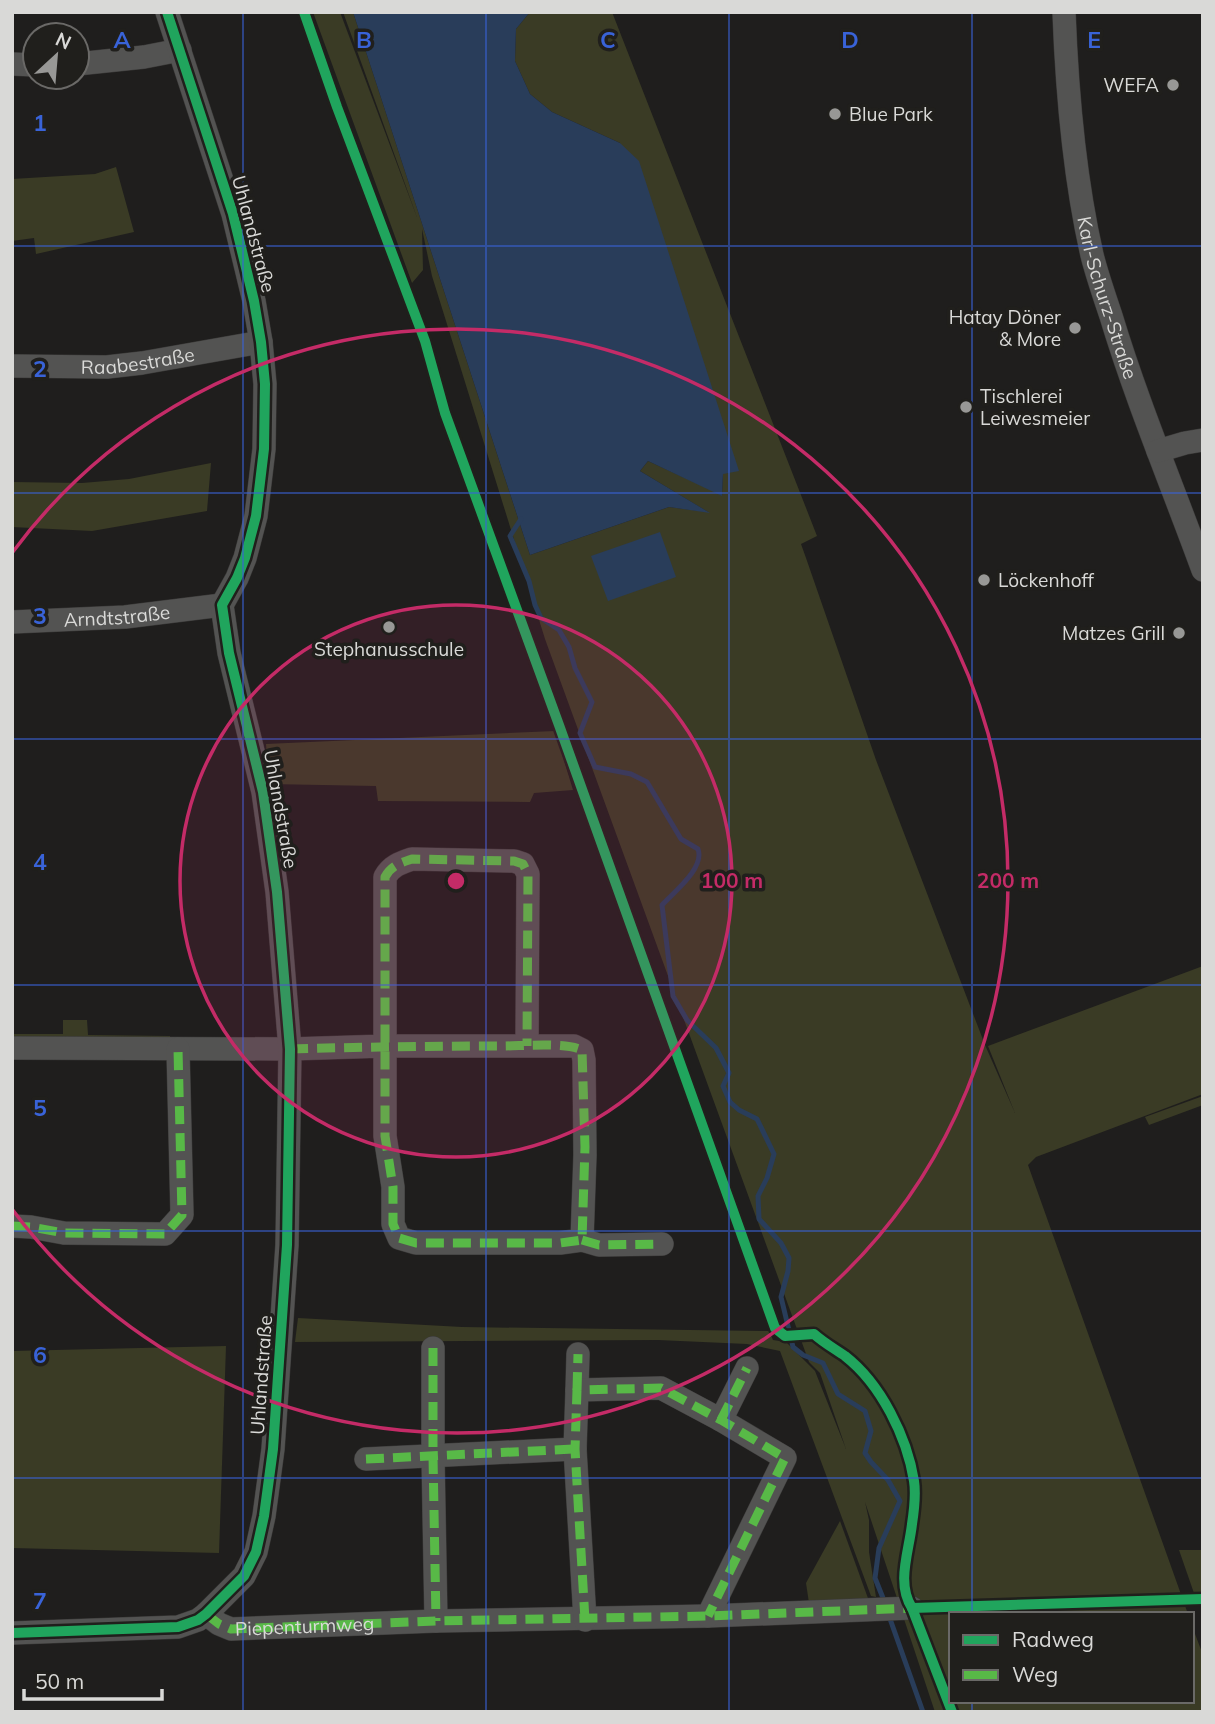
<svg xmlns="http://www.w3.org/2000/svg" width="1215" height="1724" viewBox="0 0 1215 1724" font-family="Mulish,sans-serif">
<style>
.green{fill:#3a3b25}
.water{fill:#293d5a}
.lines{fill:none;stroke-linecap:round;stroke-linejoin:round}
.stream{stroke:#293d5a;stroke-width:5}
.minor-casing{stroke:#3b3a39;stroke-width:24}
.minor{stroke:#535352;stroke-width:23}
.quiet{stroke:#58b947;stroke-width:9;stroke-dasharray:18 9;stroke-linecap:butt}
.cycleway-casing{stroke:#201f1c;stroke-width:15}
.cycleway{stroke:#20a55d;stroke-width:10}
.grid{fill:none;stroke:#3963d8;stroke-width:2;stroke-opacity:0.55}
.ring{fill:none;stroke:#c42b67;stroke-width:3.5}
.poi-dot{fill:#989896;stroke:#201f1c;stroke-width:2.5}
.labels{text-anchor:middle;dominant-baseline:central;stroke-width:7;stroke-linejoin:round;paint-order:stroke}
.poi-label{font-size:19px;fill:#d9d9d7;stroke:#201f1c;text-anchor:end}
.street-label{font-size:19px;fill:#d9d9d7;stroke:#201f1c}
.grid-label{font-size:23px;text-anchor:middle;font-weight:bold;fill:#3963d8;stroke:#201f1c;stroke-width:7;stroke-linejoin:round;paint-order:stroke}
.centre{fill:#c42b67;stroke:#201f1c;stroke-width:3.5}
.ring-label{font-size:21px;text-anchor:middle;font-weight:bold;fill:#c42b67;stroke:#201f1c;stroke-width:7;stroke-linejoin:round;paint-order:stroke}
</style>
<rect width="100%" height="100%" fill="#1f1e1d"/>
<!-- green -->
<g class="green">
<path d="M313,12H340L418,220L343,12H353L530,555L669,507L708,512L640,471L648,461L722,495L723,474L620,143L552,112L530,94L515,61L516,29L530,12H612L817,536L801,544L806,558L876,760L985,1045L1015,1113L988,1046L1203,966V1094L1036,1157L1028,1165L1188,1614H951V1701H1192V1626L1203,1655V1712H935L865,1502L869,1520V1552L876,1597L871,1596L780,1351L747,1344L658,1340L295,1342L298,1318L462,1327L769,1331L773,1340L786,1342L815,1371L846,1449L820,1373L809,1362L545,639L432,276L422,229L423,270L412,283Z"/>
<path d="M116,167L134,232L36,254L34,238L12,241V179L95,174Z"/>
<path d="M211,463L207,511L92,531L12,527V482L82,483L129,479Z"/>
<path d="M555,731L573,790L534,793L530,802L378,801L376,786L269,784L266,744Z"/>
<path d="M63,1020H87L88,1035L170,1036V1047H12V1034H63Z"/>
<path d="M1203,1096V1105L1149,1125L1145,1117Z"/>
<path d="M226,1346L219,1553L12,1548V1351Z"/>
<path d="M840,1521L869,1601L809,1603L806,1583Z"/>
<path d="M1179,1550H1203V1595L1195,1596Z"/>
</g>
<!-- water -->
<g class="water">
<path d="M353,12H530L516,29L515,61L530,94L552,112L620,143L639,161L739,471L723,474L722,496L648,461L640,471L710,513L669,507L530,555Z"/>
<path d="M660,532L676,577L608,601L591,556Z"/>
</g>
<g class="lines">
<!-- stream -->
<g class="stream">
<path d="M521,519L510,536L529,581L535,605L541,618L559,630L569,647L575,668L592,702L580,733L595,767L631,774L647,782L681,839L698,849C705,868 674,892 662,905L673,996L687,1020L716,1048L729,1073L723,1086L730,1102L739,1110L757,1119L774,1154L767,1178L758,1196L759,1219L781,1243L789,1258L788,1271L781,1297L793,1347L803,1355L823,1363L838,1394L865,1411L871,1431L865,1453L871,1462L888,1480L900,1501L879,1548L875,1578L885,1603"/>
<path d="M889,1616L923,1712"/>
</g>
<defs>
<g id="minor">
<path id="s1" d="M1064,12C1067,93 1074,176 1092,255C1097,275 1104,295 1111,316C1137,402 1172,485 1203,570"/>
<path d="M12,64L35,65"/>
<path d="M77,64L144,57L180,50"/>
<path id="s2" d="M12,366L107,367L142,363L261,342"/>
<path d="M1158,451L1185,443L1203,440"/>
<path id="s3" d="M12,622L125,617L222,605"/>
<path d="M12,1048L290,1049L385,1046H574L582,1050L584,1060L585,1155L582,1240L560,1243H416L399,1238L393,1224V1187L385,1136V877C391,866 400,863 412,859L514,861L523,864L528,874L527,1046"/>
<path d="M12,1226L31,1227L64,1233L165,1234L182,1215L178,1049"/>
<path d="M582,1240L599,1245L662,1244"/>
<path d="M433,1348V1456L436,1621"/>
<path d="M577,1390L578,1354"/>
<path d="M721,1420L747,1368"/>
<path d="M366,1459L575,1449"/>
<path id="s4" d="M206,1614L219,1624L231,1629L436,1621L708,1616L912,1608"/>
<path d="M585,1620L575,1449L577,1390L661,1388L721,1420L785,1458L708,1616"/>
<path d="M12,1633L178,1627L198,1620L206,1614L244,1576L256,1552L264,1516L273,1449L287,1245L290,1049L277,892L263,792L229,653L222,605L237,578L245,558L256,516L264,449L265,384L261,342L254,301L233,214L167,12"/>
</g>
</defs>
<!-- minor casing -->
<use href="#minor" class="minor-casing"/>
<!-- minor -->
<use href="#minor" class="minor"/>
<!-- quiet -->
<g class="quiet">
<path d="M290,1049C361,1047 431,1046 502,1046C523,1046 565,1042 582,1050L585,1147L582,1240L560,1243H416L399,1238L393,1224V1187L385,1136V877C391,866 400,863 412,859L514,861L523,864L528,874L527,1046"/>
<path d="M12,1226L31,1227L64,1233L165,1234L182,1215L178,1049"/>
<path d="M582,1240L599,1245L662,1244"/>
<path d="M433,1348V1456L436,1621"/>
<path d="M577,1390L578,1354"/>
<path d="M721,1420L747,1368"/>
<path d="M366,1459L575,1449"/>
<path d="M206,1614L219,1624L231,1629L436,1621L708,1616L915,1608"/>
<path d="M585,1620L575,1449L577,1390L661,1388L721,1420L785,1458L708,1616"/>
</g>
<defs>
<g id="cycleway">
<path d="M304,12L337,107L425,341L445,413L559,725L775,1328L785,1336L814,1334C824,1343 835,1349 845,1356C881,1384 907,1437 914,1481C916,1494 914,1511 912,1524C909,1552 896,1583 912,1608L952,1712"/>
<path d="M912,1608L1203,1599"/>
<path d="M12,1633L178,1627L198,1620L206,1614L244,1576L256,1552L264,1516L273,1449L287,1245L290,1049L277,892L263,792L229,653L222,605L237,578L245,558L256,516L264,449L265,384L261,342L254,301L233,214L167,12"/>
</g>
</defs>
<!-- cycleway casing -->
<use href="#cycleway" class="cycleway-casing"/>
<!-- cycleway -->
<use href="#cycleway" class="cycleway"/>
</g>
<!-- grid -->
<path class="grid" d="M243,12V1712M486,12V1712M729,12V1712M972,12V1614M12,246H1203M12,493H1203M12,739H1203M12,985H1203M12,1231H1203M12,1478H1203M972,1701V1712"/>
<!-- distance rings -->
<circle cx="456" cy="881" r="276" fill="#c42b67" fill-opacity=".12"/>
<g class="ring">
<circle cx="456" cy="881" r="276"/>
<path d="M12 553A552 552 0 1 1 12 1209"/>
</g>
<!-- markers -->
<g class="poi-dot">
<circle cx="1173" cy="85" r="7"/>
<circle cx="835" cy="114" r="7"/>
<circle cx="1075" cy="328" r="7"/>
<circle cx="966" cy="407" r="7"/>
<circle cx="984" cy="580" r="7"/>
<circle cx="389" cy="627" r="7"/>
<circle cx="1179" cy="633" r="7"/>
</g>
<g class="labels">
<!-- poi labels -->
<g class="poi-label">
<text x="1159" y="85">WEFA</text>
<text x="849" y="114" text-anchor="start">Blue Park</text>
<text x="1061" y="317">Hatay Döner<tspan x="1061" dy="22">&amp; More</tspan></text>
<text x="980" y="396" text-anchor="start">Tischlerei<tspan x="980" dy="22">Leiwesmeier</tspan></text>
<text x="998" y="580" text-anchor="start">Löckenhoff</text>
<text x="1165" y="633">Matzes Grill</text>
<text x="389" y="649" text-anchor="middle">Stephanusschule</text>
</g>
<!-- street labels -->
<g class="street-label">
<text transform="translate(254 234) rotate(75)">Uhlandstraße</text>
<text stroke="none"><textPath href="#s1" startOffset="290">Karl-Schurz-Straße</textPath></text>
<text stroke="none"><textPath href="#s2" startOffset="126">Raabestraße</textPath></text>
<text stroke="none"><textPath href="#s3" startOffset="105">Arndtstraße</textPath></text>
<text transform="translate(281 809) rotate(80)">Uhlandstraße</text>
<text transform="translate(261 1375) rotate(-86)">Uhlandstraße</text>
<text stroke="none"><textPath href="#s4" startOffset="103">Piepenturmweg</textPath></text>
</g>
</g>
<g class="grid-label">
<text x="122" y="48">A</text>
<text x="364" y="48">B</text>
<text x="608" y="48">C</text>
<text x="850" y="48">D</text>
<text x="1094" y="48">E</text>
<text x="40" y="131">1</text>
<text x="40" y="377">2</text>
<text x="40" y="624">3</text>
<text x="40" y="870">4</text>
<text x="40" y="1116">5</text>
<text x="40" y="1363">6</text>
<text x="40" y="1609">7</text>
</g>
<circle cx="456" cy="881" r="10" class="centre"/>
<g class="ring-label">
<text x="732" y="888">100 m</text>
<text x="1008" y="888">200 m</text>
</g>
<!-- border -->
<rect width="1215" height="1724" fill="none" stroke="#d9d9d7" stroke-width="28"/>
<!-- legend -->
<rect x="949" y="1612" width="245" height="91" fill="#201f1c" stroke="#6a6967" stroke-width="2"/>
<rect x="963" y="1635" width="35" height="10" fill="#20a55d" stroke="#6a6967" stroke-width="2"/>
<text x="1012" y="1647" font-size="21" fill="#d9d9d7">Radweg</text>
<rect x="963" y="1670" width="35" height="10" fill="#58b947" stroke="#6a6967" stroke-width="2"/>
<text x="1012" y="1682" font-size="21" fill="#d9d9d7">Weg</text>
<!-- north arrow -->
<g transform="translate(56 56) rotate(26)"><circle r="33" fill="#201f1c" stroke="#6a6967" stroke-width="2"/>
<path d="M0-5L12 26L0 18L-12 26Z" fill="#989896"/>
<text y="-10" font-size="19" font-weight="bold" text-anchor="middle" fill="#d9d9d7">N</text>
</g>
<!-- scale -->
<path d="M24 1689v10h138v-10" fill="none" stroke="#d9d9d7" stroke-width="3.5"/>
<text x="35" y="1689" font-size="21" fill="#d9d9d7" stroke="#201f1c" stroke-width="5" paint-order="stroke">50 m</text>
</svg>
